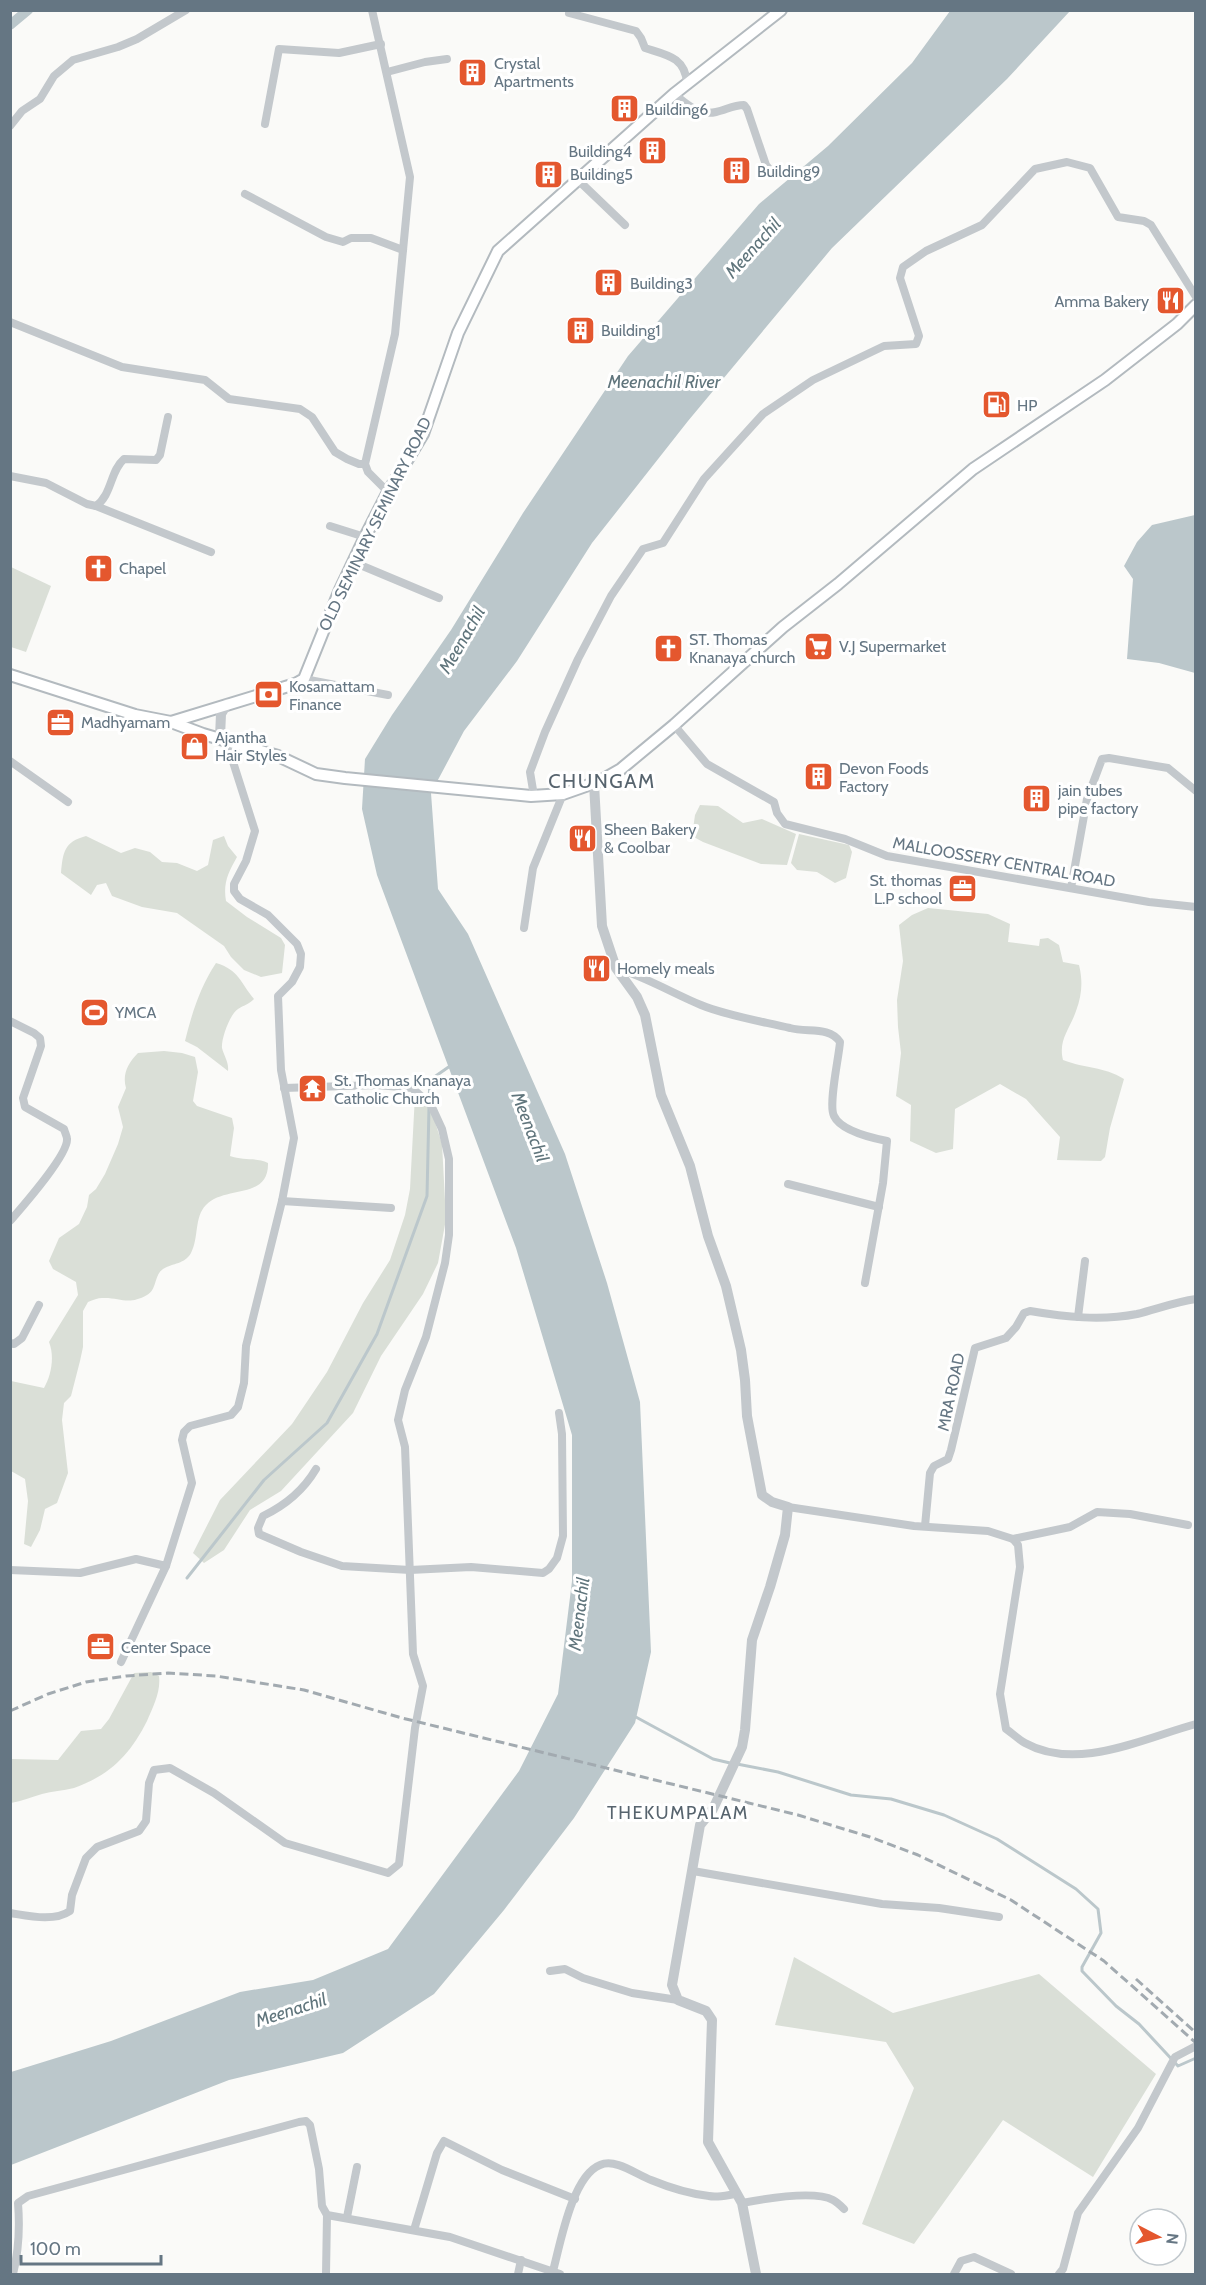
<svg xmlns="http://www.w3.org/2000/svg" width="1206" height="2285" viewBox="0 0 1206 2285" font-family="Cabin,sans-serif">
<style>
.green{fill:#dadfd7}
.water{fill:#bbc7cb}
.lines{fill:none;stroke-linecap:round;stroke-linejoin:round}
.stream{stroke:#bbc7cb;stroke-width:3}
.canal{stroke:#bbc7cb;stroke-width:10}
.secondary-casing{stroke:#b3babf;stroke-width:14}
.minor{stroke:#c3c8cc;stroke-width:8}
.tertiary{stroke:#c3c8cc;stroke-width:10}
.secondary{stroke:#fff;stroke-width:10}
.rail{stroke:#a2aab0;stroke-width:3;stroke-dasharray:9 4.5;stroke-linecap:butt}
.labels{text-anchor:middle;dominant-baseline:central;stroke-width:6;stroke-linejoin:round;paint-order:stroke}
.poi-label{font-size:16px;fill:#657683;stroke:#fff;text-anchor:start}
.street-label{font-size:16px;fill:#657683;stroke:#fff}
.water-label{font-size:18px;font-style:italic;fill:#60757c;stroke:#fff}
.neighbourhood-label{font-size:18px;letter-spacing:1.5px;fill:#57646e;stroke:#fff}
.quarter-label{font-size:20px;letter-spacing:1.5px;fill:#57646e;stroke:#fff}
</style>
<rect width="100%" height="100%" fill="#fafaf8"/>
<!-- green -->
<g class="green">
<path d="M11,567L51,586L26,652L11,647Z"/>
<path d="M700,805L718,806L743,823L762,819L796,834L787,865L761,864L703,842L692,836L695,815Z"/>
<path d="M799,834L849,845L852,852L846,878L835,883L817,872L797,870L791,863Z"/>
<path d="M86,836L121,853L135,848L150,852L162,862L177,863L197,871L208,865L213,840L224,836L228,846L237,857C228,873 223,883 226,901L247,917L281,938L285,945L282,973L261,977L244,970L231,957L224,946L177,913L142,907L112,896L106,883L97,885L91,895L61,873C63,852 64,842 86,836Z"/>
<path d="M928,908L988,914L1010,924L1008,942L1039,946L1040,939L1048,938L1059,945L1063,962L1079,965C1083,981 1082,995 1076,1011C1070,1029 1058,1040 1063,1060C1086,1069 1103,1066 1124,1079L1110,1128L1105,1157L1101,1161L1057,1160L1060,1137L1026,1099L1000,1084L955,1109L953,1149L936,1153L910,1141L911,1105L896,1096L901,1053L898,1027L897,1000L903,961L899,925L912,915Z"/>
<path d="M216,963C239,970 240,982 254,999C248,1005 244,1005 238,1009C230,1014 221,1039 222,1048C224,1056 229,1062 228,1071L197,1047L185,1041C192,1013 200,987 216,963Z"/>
<path d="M164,1051L182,1053L195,1057L198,1072L193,1101L197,1106L232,1118L234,1128L230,1156C243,1161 256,1157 268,1163C269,1200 225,1185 206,1205C194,1217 199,1238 191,1253C185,1264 173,1263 163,1269C154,1275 157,1290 147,1295C128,1306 120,1297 102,1298C98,1298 93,1300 88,1302L83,1311V1347L80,1361L71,1396L64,1403L62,1420L68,1473L57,1503L45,1509L40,1530L31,1547L24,1544L28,1501L25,1479L11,1471V1381L44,1388C51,1376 55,1357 49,1342L78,1295L76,1282L53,1269L49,1261L59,1238L79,1224L87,1207L89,1195L96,1189L105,1174L118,1144L123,1127L118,1107L126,1088C122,1074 128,1063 138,1053Z"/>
<path d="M415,1095L430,1106L442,1144L446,1219L438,1263L423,1294L381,1356L353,1413L281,1491L250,1510L224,1550L204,1563L193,1553L220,1500L292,1424L327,1372L363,1303L390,1260L405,1215L410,1189Z"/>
<path d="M151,1672L159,1676C161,1692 153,1707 147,1721C130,1755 110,1775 74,1788C63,1791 52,1791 42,1794C31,1797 22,1801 11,1803V1759L58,1760L81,1731L101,1729L109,1719L134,1673Z"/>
<path d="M794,1957L893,2013L1039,1974L1156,2074L1093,2177L1003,2120L914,2244L862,2224L914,2088L886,2042L775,2025Z"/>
</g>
<!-- water -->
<g class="water">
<path d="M950,11H1070L1007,79L832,248L688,421L592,543L517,661L464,731L431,793L438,889L468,934L565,1154L607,1283L640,1402L651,1652L635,1723L574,1818L504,1910L434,1994L343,2053L229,2080L11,2165V2072L111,2041L240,1992L313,1980L388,1949L519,1771L558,1694L572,1581V1435L516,1248L377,875L362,809L365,759L392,715L451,630L523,513L628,356L759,204L828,146L912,63Z"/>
<path d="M1195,515V673L1159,663L1127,659L1133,579L1124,566L1137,542L1152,525Z"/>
</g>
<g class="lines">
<!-- stream -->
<g class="stream">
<path d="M429,1101L430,1080L450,1066"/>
<path d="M187,1578L264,1480L327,1423L377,1334L427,1196L429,1107"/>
<path d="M634,1716L713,1759L730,1763"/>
<path d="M737,1764L778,1772L851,1795L891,1799L944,1815L997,1839L1076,1889L1098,1909L1101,1933L1082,1967V1971L1116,2006L1139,2024L1178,2066L1196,2058"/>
</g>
<!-- canal -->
<path class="canal" d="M10,25L28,10"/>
<defs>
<g id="secondary">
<path d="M10,675L135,715L171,722L203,734L278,756L316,774L345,778L531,796L563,794L600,781L621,769L674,725L783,627L838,584L973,469L1105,380L1177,324L1196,305"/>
<path d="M171,722L295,684L304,679L339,592L365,537L388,492L423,434L458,333L498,251L674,94L781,10"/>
</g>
</defs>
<!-- secondary casing -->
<use href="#secondary" class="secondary-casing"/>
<!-- minor -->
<g class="minor">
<path d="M372,10L410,177L395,334L365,464L368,472L388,492"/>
<path d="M569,13L636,31L641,38L645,48C667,55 685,57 687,83"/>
<path d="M387,72L425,62L447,59"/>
<path d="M674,94C687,104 698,116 716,112C726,110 733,105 744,105L747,109L766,165L771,171"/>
<path d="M265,124L279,49L339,53L381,44"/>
<path d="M10,126L22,111L40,99L54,76L73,60L118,47L137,39L186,10"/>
<path d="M578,180L625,225"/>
<path d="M245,194L326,237L343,242L351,238H371L403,250"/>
<path d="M10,322L122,367L205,380L229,399L300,409L312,417L335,452L347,459L359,464H365"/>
<path d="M10,476L46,483L87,504L96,506C112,495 110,471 124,459L156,460L160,455L168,417"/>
<path d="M96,506L211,552"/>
<path d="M330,526L365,537"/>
<path d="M353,562L439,598"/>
<path d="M304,679L388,695"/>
<path d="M674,725L707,764L774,802L777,813L785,824L845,839L887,856L1149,902L1196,907"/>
<path d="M10,761L68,802"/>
<path d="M534,796L530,772L545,732L578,659L611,596L643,549L663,543L704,479L763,414L813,380L884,346L916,344L919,336L900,278L903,267L926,251L982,225L1035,169L1067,162L1090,168L1118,217L1144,221L1151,225L1196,297"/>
<path d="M1071,888L1087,799L1102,759L1109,758L1168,768L1196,791"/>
<path d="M524,928L533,868L563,794"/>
<path d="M616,968C646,977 672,993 701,1005C728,1016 760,1021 790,1028C807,1033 829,1026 840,1042C839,1057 828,1105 834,1116C841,1131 872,1138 887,1141L883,1183L865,1283"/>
<path d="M10,1021L34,1033L40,1038L41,1046L23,1098L25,1107L64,1129C65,1133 67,1136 67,1139C68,1155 22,1207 10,1221"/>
<path d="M788,1184L879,1207"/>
<path d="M282,1201L391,1208"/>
<path d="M1078,1317L1085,1261"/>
<path d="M10,1343L14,1344L22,1338L39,1305"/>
<path d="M316,1469C303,1491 286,1505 263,1516L258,1528L259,1534L301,1552L342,1566L410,1570L471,1567L543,1573L549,1569L557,1558L563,1536L562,1434L559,1413"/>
<path d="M788,1507L914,1526L988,1531L1013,1539L1018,1545L1020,1567L1000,1694L1006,1729C1012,1733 1018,1739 1025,1743C1077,1772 1144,1738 1196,1724"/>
<path d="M925,1526L930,1473L934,1466L948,1459L951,1450L975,1348L1006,1338L1016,1327L1024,1313L1030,1311C1065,1317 1101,1321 1137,1314C1157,1309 1175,1302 1196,1299"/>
<path d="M1013,1539L1070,1527L1097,1512L1130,1514L1188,1525"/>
<path d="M10,1570L80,1573L136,1559L166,1566L192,1483L182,1440L184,1432L190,1426L231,1415L238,1407L244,1383L246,1346L282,1201L294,1138L281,1070L278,996L292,982L300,967L301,954L297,944L268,915L240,899L234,891V884L246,861L255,831L226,740"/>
<path d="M121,1662L166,1566"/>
<path d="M693,1871L882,1904L939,1908L999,1917"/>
<path d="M10,1913C29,1916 54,1922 70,1911L72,1895L86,1858L97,1847L139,1831L146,1821L149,1783L154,1770L170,1768L214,1793L285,1843L388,1873L399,1864L415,1728L423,1686L413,1654L405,1447L398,1420L405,1390L426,1337L445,1263L449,1235V1159L442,1129L431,1105L412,1088L377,1085L284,1088"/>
<path d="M550,1971L565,1969L583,1978L632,1993L678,2000"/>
<path d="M742,2203C763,2199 814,2190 833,2200C837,2202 841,2206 844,2209"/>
<path d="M347,2217L357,2167"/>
<path d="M414,2230L437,2153L444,2141L502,2170L575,2199"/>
<path d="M553,2271C560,2245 572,2176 600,2165C616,2158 637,2175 651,2180C668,2187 691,2194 709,2196C717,2198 728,2195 736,2194"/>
<path d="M13,2274C19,2250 20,2228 18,2203L28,2196L299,2122L306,2121L310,2125L319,2169L322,2206L327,2215L450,2237L560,2274"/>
<path d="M326,2274L327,2215"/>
<path d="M518,2274L521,2260"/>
<path d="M954,2274L961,2261L974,2257L1011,2274"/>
<path d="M1059,2274L1063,2269L1078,2213L1138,2128L1175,2057L1196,2046"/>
</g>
<!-- tertiary -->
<g class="tertiary">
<path d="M220,737L221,714L227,704"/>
<path d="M594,784L602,926L616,968L637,997L645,1015L661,1095L690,1166L708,1236L726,1286L741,1350L745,1380L747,1416L762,1495L772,1502L788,1507L785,1535L770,1587L752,1640L745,1730L742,1747L713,1809L700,1825L672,1985L678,2000L706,2011L712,2020L708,2142L742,2203L756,2274"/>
</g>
<!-- secondary -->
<use href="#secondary" class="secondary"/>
<!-- rail -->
<g class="rail">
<path d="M10,1711L48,1694L86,1682L126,1676L168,1673L216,1676L304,1690L402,1718L798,1815L870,1837L918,1855L1011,1900L1104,1961L1196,2043"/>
<path d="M1136,1979L1194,2031"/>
</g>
</g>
<!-- icons -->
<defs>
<symbol id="building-square" viewBox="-11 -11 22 22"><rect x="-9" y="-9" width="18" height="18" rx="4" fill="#e4572e" stroke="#fff"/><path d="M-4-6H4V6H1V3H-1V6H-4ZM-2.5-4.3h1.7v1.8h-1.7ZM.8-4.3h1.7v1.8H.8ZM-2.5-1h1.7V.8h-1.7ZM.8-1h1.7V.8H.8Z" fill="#fff"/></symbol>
<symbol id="restaurant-square" viewBox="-11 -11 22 22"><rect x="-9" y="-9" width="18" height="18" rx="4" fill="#e4572e" stroke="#fff"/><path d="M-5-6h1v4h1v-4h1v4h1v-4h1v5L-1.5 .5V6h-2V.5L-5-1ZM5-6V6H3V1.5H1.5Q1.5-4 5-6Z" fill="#fff"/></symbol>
<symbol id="fuel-square" viewBox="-11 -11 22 22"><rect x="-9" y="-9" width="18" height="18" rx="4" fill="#e4572e" stroke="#fff"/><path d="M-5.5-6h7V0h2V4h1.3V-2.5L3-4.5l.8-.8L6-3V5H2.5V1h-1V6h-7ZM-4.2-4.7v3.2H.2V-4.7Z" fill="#fff"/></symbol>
<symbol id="church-square" viewBox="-11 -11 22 22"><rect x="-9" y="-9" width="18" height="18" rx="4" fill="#e4572e" stroke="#fff"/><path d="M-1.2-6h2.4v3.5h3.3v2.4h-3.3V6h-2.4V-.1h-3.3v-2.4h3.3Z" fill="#fff"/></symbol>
<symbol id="supermarket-square" viewBox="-11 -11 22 22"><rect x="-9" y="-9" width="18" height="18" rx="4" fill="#e4572e" stroke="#fff"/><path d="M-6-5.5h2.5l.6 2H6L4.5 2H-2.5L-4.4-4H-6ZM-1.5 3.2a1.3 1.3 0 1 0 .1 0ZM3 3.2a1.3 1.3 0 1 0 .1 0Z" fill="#fff"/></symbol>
<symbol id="bank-square" viewBox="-11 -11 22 22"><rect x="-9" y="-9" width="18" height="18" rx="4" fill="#e4572e" stroke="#fff"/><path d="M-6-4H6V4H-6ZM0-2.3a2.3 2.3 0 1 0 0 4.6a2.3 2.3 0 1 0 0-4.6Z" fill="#fff"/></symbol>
<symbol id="office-square" viewBox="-11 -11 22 22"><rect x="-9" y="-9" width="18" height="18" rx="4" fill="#e4572e" stroke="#fff"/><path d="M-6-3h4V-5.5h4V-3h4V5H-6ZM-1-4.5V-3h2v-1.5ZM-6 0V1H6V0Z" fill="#fff"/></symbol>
<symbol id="shop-square" viewBox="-11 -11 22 22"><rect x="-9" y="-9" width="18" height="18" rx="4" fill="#e4572e" stroke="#fff"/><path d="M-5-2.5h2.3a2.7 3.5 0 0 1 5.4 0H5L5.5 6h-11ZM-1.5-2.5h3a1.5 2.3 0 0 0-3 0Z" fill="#fff"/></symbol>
<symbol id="stadium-square" viewBox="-11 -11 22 22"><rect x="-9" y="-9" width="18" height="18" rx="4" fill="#e4572e" stroke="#fff"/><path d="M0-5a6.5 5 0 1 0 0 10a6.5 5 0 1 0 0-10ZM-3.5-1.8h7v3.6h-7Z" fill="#fff"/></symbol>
<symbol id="temple-square" viewBox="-11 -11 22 22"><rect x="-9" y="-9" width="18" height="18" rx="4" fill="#e4572e" stroke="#fff"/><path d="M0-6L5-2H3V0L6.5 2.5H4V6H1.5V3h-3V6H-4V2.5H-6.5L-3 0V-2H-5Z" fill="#fff"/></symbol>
</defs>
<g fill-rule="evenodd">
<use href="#building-square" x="456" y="56" width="33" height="33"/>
<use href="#building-square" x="608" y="92" width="33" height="33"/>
<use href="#building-square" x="636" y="134" width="33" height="33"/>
<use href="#building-square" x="720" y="154" width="33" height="33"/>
<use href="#building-square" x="532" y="158" width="33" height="33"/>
<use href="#building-square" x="592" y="266" width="33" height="33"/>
<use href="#restaurant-square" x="1154" y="284" width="33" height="33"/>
<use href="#building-square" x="564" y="314" width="33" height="33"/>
<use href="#fuel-square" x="980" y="388" width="33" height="33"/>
<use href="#church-square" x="82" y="552" width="33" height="33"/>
<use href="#supermarket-square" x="802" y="630" width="33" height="33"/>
<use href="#church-square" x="652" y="632" width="33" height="33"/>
<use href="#bank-square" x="252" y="678" width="33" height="33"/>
<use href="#office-square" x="44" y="706" width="33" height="33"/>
<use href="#shop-square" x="178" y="730" width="33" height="33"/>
<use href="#building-square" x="802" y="760" width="33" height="33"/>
<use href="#building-square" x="1020" y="782" width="33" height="33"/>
<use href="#restaurant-square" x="566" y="822" width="33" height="33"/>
<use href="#office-square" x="946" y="872" width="33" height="33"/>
<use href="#restaurant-square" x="580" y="952" width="33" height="33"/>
<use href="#stadium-square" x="78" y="996" width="33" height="33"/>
<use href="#temple-square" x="296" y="1072" width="33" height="33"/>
<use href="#office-square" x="84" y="1630" width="33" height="33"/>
</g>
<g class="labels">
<!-- poi labels -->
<g class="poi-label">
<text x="494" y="63">Crystal<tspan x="494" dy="18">Apartments</tspan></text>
<text x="645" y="109">Building6</text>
<text x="632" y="151" text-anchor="end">Building4</text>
<text x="757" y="171">Building9</text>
<text x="570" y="174">Building5</text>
<text x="630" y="283">Building3</text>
<text x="1149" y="301" text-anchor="end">Amma Bakery</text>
<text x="601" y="330">Building1</text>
<text x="1017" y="405">HP</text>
<text x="119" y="568">Chapel</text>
<text x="689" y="639">ST. Thomas<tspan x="689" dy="18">Knanaya church</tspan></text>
<text x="839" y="646">V.J Supermarket</text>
<text x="289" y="686">Kosamattam<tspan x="289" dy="18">Finance</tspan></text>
<text x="81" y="722">Madhyamam</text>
<text x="215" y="737">Ajantha<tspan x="215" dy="18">Hair Styles</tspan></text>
<text x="839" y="768">Devon Foods<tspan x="839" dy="18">Factory</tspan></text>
<text x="1058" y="790">jain tubes<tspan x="1058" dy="18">pipe factory</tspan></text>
<text x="604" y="829">Sheen Bakery<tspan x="604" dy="18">&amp; Coolbar</tspan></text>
<text x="942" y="880" text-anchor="end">St. thomas<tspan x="942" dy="18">L.P school</tspan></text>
<text x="617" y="968">Homely meals</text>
<text x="115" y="1012">YMCA</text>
<text x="334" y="1080">St. Thomas Knanaya<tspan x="334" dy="18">Catholic Church</tspan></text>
<text x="121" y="1647">Center Space</text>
</g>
<!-- street labels -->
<g class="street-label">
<text transform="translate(375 524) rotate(-64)">OLD SEMINARY SEMINARY ROAD</text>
<text transform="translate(1004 862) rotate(10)">MALLOOSSERY CENTRAL ROAD</text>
<text transform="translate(951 1392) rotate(-78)">MRA ROAD</text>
</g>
<!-- water labels -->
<g class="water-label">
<text transform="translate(753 248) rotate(-48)">Meenachil</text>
<text x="664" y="382">Meenachil River</text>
<text transform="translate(462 640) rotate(-60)">Meenachil</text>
<text transform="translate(530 1127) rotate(69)">Meenachil</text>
<text transform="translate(579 1614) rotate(-83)">Meenachil</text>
<text transform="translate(291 2010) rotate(-18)">Meenachil</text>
</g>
<!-- neighbourhood labels -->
<g class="neighbourhood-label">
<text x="678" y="1813">THEKUMPALAM</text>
</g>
<!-- quarter labels -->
<g class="quarter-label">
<text x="602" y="781">CHUNGAM</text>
</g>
</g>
<!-- border -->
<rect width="1206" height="2285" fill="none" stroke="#657683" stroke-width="24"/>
<!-- north arrow -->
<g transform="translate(1158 2237) rotate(97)"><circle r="28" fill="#ffffff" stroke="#c1c8cd" stroke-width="1.5"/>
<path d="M0-4.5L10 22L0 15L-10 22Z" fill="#e4572e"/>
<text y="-9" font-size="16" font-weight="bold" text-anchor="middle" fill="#657683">N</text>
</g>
<!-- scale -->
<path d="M21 2255v9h140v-9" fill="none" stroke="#657683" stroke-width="3"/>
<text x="30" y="2255" font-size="18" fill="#657683" stroke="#ffffff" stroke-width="4.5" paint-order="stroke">100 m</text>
</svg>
